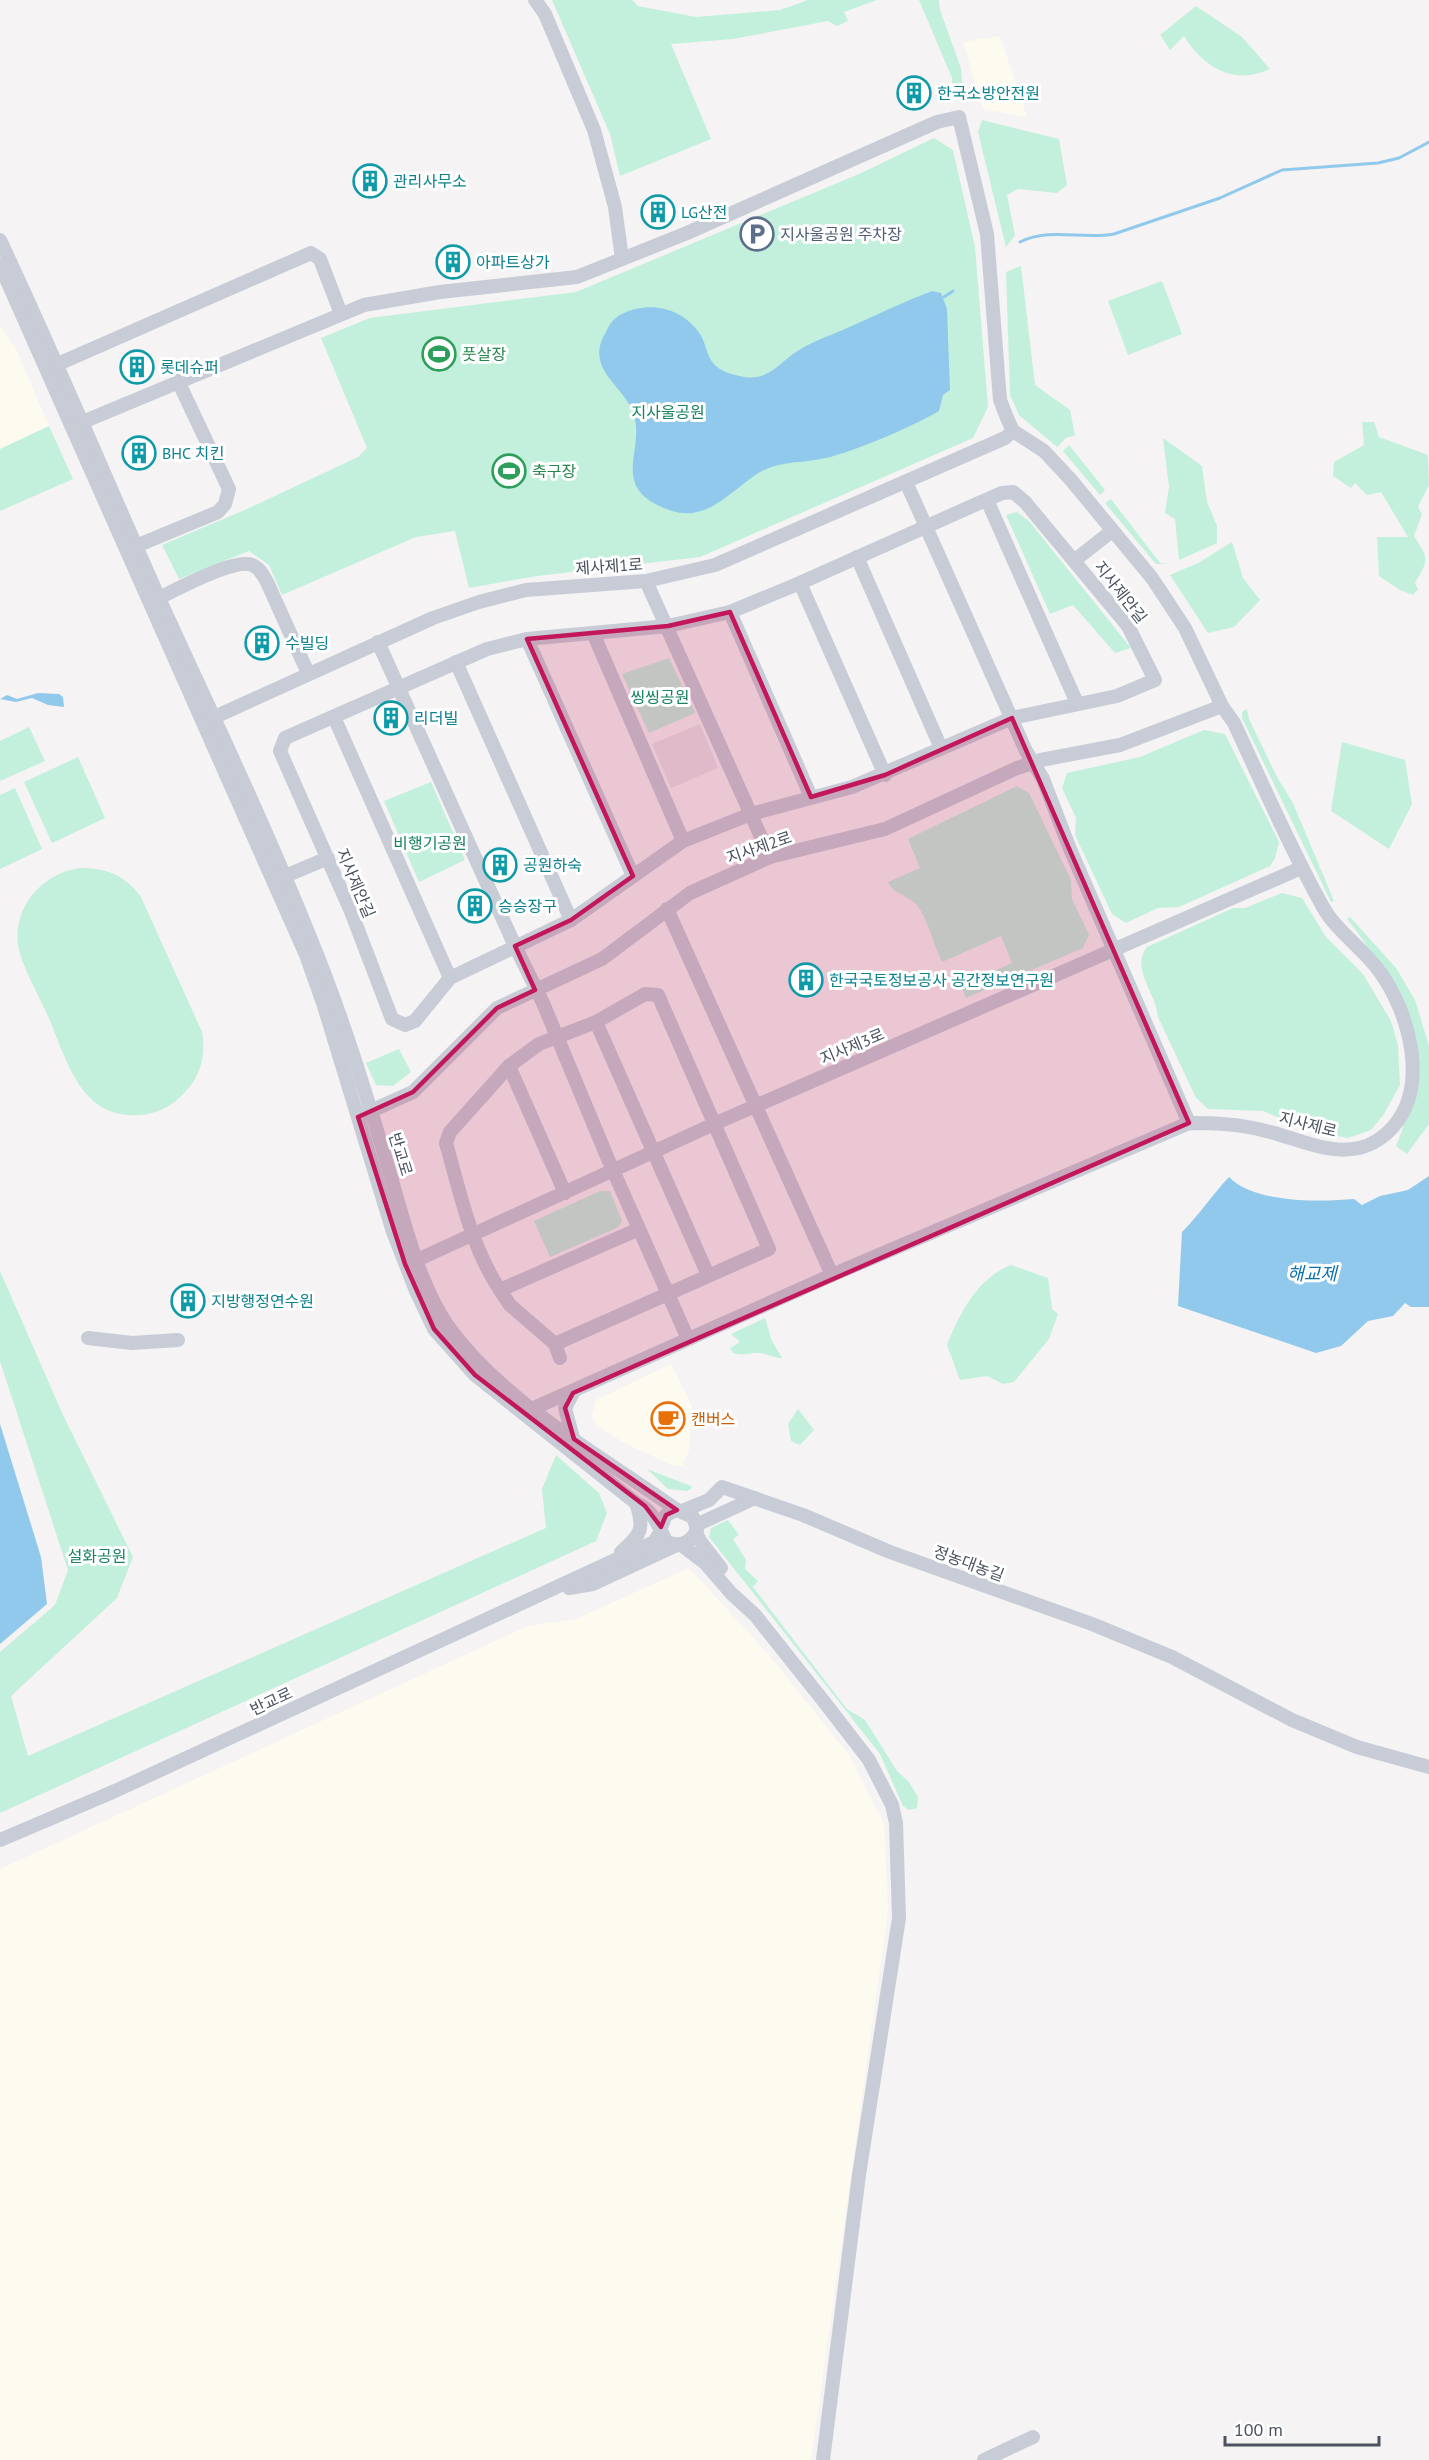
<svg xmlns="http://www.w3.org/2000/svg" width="1429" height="2460" viewBox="0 0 1429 2460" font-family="'PT Sans','Noto Sans KR',sans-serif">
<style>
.commercial{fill:#fdfbef}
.education{fill:#e6e4e5}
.green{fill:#c3f0dc}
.water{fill:#91c9ec}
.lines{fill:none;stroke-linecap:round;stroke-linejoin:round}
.stream{stroke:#91c9ec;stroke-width:3}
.minor{stroke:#c7ccd6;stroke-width:14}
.marked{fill:#c2185b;fill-opacity:0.2;stroke:#c2185b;stroke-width:4.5;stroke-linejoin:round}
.labels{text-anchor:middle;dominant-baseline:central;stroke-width:6;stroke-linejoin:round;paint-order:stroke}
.culture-label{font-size:16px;fill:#0d838f;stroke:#fff;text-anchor:start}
.service-label{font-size:16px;fill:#4e5e75;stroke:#fff;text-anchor:start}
.leisure-label{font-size:16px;fill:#27864d;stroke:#fff;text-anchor:start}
.park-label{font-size:16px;fill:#198361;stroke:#fff}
.street-label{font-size:16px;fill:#4a5260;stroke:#fff}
.food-label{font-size:16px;fill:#c56008;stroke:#fff;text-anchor:start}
.water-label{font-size:18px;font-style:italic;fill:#0e71af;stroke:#fff}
</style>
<rect width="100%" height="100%" fill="#f5f3f3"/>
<!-- commercial -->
<g class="commercial">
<path d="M1000,36L1027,117L984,109L978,93L963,42Z"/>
<path d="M0,325L16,349L49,426L0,449Z"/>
<path d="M671,1364L692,1406L689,1451L682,1466H674L622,1442L596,1424L592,1416L596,1400Z"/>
<path d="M689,1568L769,1655L849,1755L884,1824L888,1911L811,2460H0V1869L528,1626L576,1619Z"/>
</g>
<!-- education -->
<path class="education" d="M700,724L718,768L671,788L652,744Z"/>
<!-- green -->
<g class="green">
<path d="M552,0H632L638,6L696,17L780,10L808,0H877L844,12L848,21L837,26L828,21L733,39L671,44L711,139L620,176L610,134Z"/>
<path d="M919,0H939L940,10L961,68L963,97L952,94V78Z"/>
<path d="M1196,6L1242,37L1270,69C1234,86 1203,67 1184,36L1170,50L1160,35Z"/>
<path d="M982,120L1059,139L1067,185L1057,193L1018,189L1007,195L1015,235L1006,247L978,132Z"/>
<path d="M934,138L953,150L975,247L988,407L973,438L700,557L537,576L469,588L455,531L416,537L282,595L269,565L249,551L179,579L162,545L247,509L358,457L367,448L321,338L370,318L576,292L859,174Z"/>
<path d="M1021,266L1035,385L1070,410L1075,435L1066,438L1057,447L1019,415L1010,395L1006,272Z"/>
<path d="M1162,281L1182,334L1128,355L1108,301Z"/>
<path d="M1362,422H1374L1379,437L1428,455L1429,485L1418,507L1422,514L1414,536C1429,560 1429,559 1415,583L1418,589L1413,595L1400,590L1379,576L1377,537H1408L1381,492L1367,495L1355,483L1351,488L1333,476L1334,462L1364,445Z"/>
<path d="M49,426L73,479L0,511V449Z"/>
<path d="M1163,438L1202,466L1207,502L1217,526V543L1179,560L1175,519L1165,513L1169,487Z"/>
<path d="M1069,445L1105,490L1100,495L1063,451Z"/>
<path d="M1111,499L1160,563L1168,564H1156L1105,503Z"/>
<path d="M1017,512L1029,521L1131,648L1115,653L1073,605L1050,614L1006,515Z"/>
<path d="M1232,542L1243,578L1260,600L1234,627L1208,633L1170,575L1198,563Z"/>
<path d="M669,658L695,713L649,733L622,674Z"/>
<path d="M1247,709L1249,719L1277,777L1293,803L1334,901L1331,902L1242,718V712Z"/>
<path d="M29,727L45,761L0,781V741Z"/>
<path d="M1204,730L1225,734L1279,842L1275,858L1270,866L1179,907L1158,908L1126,923L1112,914L1075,835L1076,818L1062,788L1067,773L1140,757Z"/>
<path d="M1342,742L1405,760L1412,804L1389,849L1331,811Z"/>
<path d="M78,757L105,818L52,843L24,782Z"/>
<path d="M431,782L465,860L419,882L384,801Z"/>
<path d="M1017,786L1029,793L1071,880L1072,899L1089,935L1083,948L966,998L961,986L1012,963L1001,936L942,962C934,945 928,920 917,905C908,895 893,894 888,882L920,868L908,839Z"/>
<path d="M15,788L42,849L0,869V795Z"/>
<path d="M80,868C107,868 125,875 141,897L202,1032C207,1057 199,1080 180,1097C169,1108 155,1114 139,1115C80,1119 67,1060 48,1016C40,998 20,962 18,945C13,906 43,873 80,868Z"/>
<path d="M1282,893L1302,898L1326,937L1363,974L1391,1021L1398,1045L1400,1085L1384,1114L1371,1130L1348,1138L1314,1132L1263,1111L1208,1109L1196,1098L1158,1017C1156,992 1130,968 1147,947L1233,908H1245Z"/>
<path d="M1350,917L1396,968L1415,1000L1429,1046V1124L1407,1154L1396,1146C1429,1072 1398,980 1347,919Z"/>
<path d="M399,1049L411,1072L393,1086L376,1085L366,1063Z"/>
<path d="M600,1191H610L622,1221L619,1227L550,1257L534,1221Z"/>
<path d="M1011,1265L1048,1278L1052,1309L1058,1314L1049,1339L1014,1382L1003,1384L987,1376L960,1380L947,1345C960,1312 978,1278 1011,1265Z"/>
<path d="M0,1271L63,1415L133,1557L117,1598L11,1696L28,1756L546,1528L542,1489L556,1455L599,1493L607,1513L596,1541L0,1813V1652L55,1605L68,1570L0,1361Z"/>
<path d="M765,1318L772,1341L782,1358C774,1358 765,1353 758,1353C746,1353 746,1356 733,1353L730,1348L740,1342L731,1334Z"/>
<path d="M798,1409L814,1430L800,1445L791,1441L788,1424Z"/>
<path d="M647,1469L691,1486L692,1488L687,1491L668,1489Z"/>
<path d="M728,1520L739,1535L733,1539L746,1560L745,1569L758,1581L753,1587L847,1709L865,1720L897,1771L909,1782L918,1797L917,1808L909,1810L903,1806L880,1754L709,1537L711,1528Z"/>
</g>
<!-- water -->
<g class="water">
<path d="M932,291L941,293L947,309L950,390L943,395L939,411C914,426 853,452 826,458C804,463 779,461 760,472C731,490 707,524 669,510C608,488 645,452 634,415C625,385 583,370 606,332C609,325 613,319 620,315C648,300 682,307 700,334C706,343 706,354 713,363C720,372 734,375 745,377C768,381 779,363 796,352C810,342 829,336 845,329C874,316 903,302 932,291Z"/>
<path d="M38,693L59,694L63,697L64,707L48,705L32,698L16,702L0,699L7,695L17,699Z"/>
<path d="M1429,1176V1307H1411L1405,1303L1393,1316L1368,1321L1341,1346L1316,1353L1178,1306L1182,1232C1200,1214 1212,1195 1229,1177C1253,1203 1320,1202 1354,1199L1362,1205L1380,1196L1408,1190Z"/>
<path d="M0,1424L41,1557L47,1604L0,1644Z"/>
</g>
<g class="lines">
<!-- stream -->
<g class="stream">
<path d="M1020,242C1050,227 1083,240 1114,234L1220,198L1282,170L1378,163L1399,158L1429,142"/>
<path d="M944,297L953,291"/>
</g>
<!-- minor -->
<g class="minor">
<path d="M535,0L545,14L594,130L615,207L622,259"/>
<path d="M0,240C56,359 106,479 159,598C213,717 270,835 318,957C345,1025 367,1097 388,1167C403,1217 418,1283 448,1326C502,1402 603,1457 677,1510"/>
<path d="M0,265L306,955L324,1006L393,1232L416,1291L434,1329L475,1375L636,1503C654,1510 658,1526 666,1541C679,1549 692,1542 697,1529L693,1517L677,1510L666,1515L661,1527"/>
<path d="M58,364L311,253L320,259L341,314"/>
<path d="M73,426L364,305L440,292L577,277L687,233L937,122L959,117L987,234L1000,400L1007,418L1013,431L1044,451L1071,480L1152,578L1185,628L1222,706L1234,723C1263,785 1290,848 1323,907C1337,932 1364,949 1380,972C1410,1014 1429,1086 1393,1127C1384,1137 1372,1145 1359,1148C1326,1155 1297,1138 1266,1131C1240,1124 1216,1123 1189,1123L832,1275L534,1408"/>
<path d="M906,482L1026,751L1043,779L1070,849L1189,1123"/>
<path d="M1013,492L1025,502L1128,626L1155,680L1117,696L1012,718L852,787L751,814L683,841L571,920L450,978L415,1021L405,1025L392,1019L352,914L280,751L285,738L487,649L527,639L668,626L730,612L800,583L961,511L1002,493Z"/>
<path d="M987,500L1077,703"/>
<path d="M136,546L218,512L225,504L229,489L178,381"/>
<path d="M857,557L941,748"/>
<path d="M1075,560L1112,531"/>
<path d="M646,581L770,857"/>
<path d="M800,583L885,775"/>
<path d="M159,598C177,589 235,558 252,565C260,568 263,575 267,582L308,673"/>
<path d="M730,612L811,797"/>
<path d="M593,633L683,841"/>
<path d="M527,639L633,876"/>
<path d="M378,642L515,946L543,1003L608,1159L688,1339"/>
<path d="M456,662L571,920"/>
<path d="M334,717L450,978"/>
<path d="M208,720L433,618L479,602L526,590L646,581L715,565L1005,438L1013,431"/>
<path d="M283,877L328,858"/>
<path d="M667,909L832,1275"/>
<path d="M596,1022L708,1275"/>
<path d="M509,1066L565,1193"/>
<path d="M362,1115L413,1092L497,1008L602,959L690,893L770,857L885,829L1017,768L1041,760L1120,745L1222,706"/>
<path d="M417,1260L714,1124L1301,868"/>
<path d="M500,1290L510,1305L555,1344L560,1358"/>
<path d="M88,1338L132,1343L178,1340"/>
<path d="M555,1344L769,1249L658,995L645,994L596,1022L539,1044L509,1066L450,1132L446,1143C460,1192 471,1247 500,1290L639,1229"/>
<path d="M573,1393L565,1408L573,1438"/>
<path d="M682,1511L709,1500L722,1487L803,1515L890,1552L1092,1624L1172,1657L1292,1720L1357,1747L1429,1767"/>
<path d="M696,1525L755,1498"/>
<path d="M696,1532L700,1541L721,1568"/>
<path d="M680,1544L705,1563L731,1593L755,1615L825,1703L869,1760L892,1805L896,1823L899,1918L859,2175L823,2460"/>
<path d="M621,1552C641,1535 645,1529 636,1503"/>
<path d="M569,1588L593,1584L677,1545"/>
<path d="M0,1840L115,1791L654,1542L661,1531"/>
<path d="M984,2460L1033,2437"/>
</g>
</g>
<!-- marked area -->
<path class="marked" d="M730,612L811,797L885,775L1012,718L1189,1123L573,1393L565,1408L574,1439L677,1510L666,1515L661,1527L645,1506L475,1375L434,1329L405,1264L358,1117L413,1092L497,1008L535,990L515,946L571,920L633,876L527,639L668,626Z"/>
<!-- icons -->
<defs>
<symbol id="building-ring" viewBox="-11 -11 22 22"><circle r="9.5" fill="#fff" stroke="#0f9aa8" stroke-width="1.5"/><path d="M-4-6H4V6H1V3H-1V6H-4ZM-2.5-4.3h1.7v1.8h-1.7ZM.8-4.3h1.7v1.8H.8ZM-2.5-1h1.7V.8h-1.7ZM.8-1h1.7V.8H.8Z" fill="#0f9aa8"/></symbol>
<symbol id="parking-ring" viewBox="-11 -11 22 22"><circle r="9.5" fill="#fff" stroke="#5c6f8a" stroke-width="1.5"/><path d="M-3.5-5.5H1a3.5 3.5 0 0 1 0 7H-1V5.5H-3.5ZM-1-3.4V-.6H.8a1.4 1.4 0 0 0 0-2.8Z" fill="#5c6f8a"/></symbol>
<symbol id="stadium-ring" viewBox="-11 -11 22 22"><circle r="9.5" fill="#fff" stroke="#2e9e5b" stroke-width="1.5"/><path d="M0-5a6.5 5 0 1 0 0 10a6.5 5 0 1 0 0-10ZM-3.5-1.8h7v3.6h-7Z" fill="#2e9e5b"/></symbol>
<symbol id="cafe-ring" viewBox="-11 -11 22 22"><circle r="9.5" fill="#fff" stroke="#e8710a" stroke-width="1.5"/><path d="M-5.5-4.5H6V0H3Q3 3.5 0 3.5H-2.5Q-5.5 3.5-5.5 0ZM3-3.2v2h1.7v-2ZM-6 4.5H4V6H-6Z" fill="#e8710a"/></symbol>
</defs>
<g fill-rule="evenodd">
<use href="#building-ring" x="895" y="74" width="38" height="38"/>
<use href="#building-ring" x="351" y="162" width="38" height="38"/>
<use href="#building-ring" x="639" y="193" width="38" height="38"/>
<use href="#parking-ring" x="738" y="215" width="38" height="38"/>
<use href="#building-ring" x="434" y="243" width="38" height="38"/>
<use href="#stadium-ring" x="420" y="335" width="38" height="38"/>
<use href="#building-ring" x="118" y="348" width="38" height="38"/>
<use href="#building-ring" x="120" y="434" width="38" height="38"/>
<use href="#stadium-ring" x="490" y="452" width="38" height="38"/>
<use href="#building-ring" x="243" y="624" width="38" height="38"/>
<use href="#building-ring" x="372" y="699" width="38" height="38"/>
<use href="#building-ring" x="481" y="846" width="38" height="38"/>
<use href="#building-ring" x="456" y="887" width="38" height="38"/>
<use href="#building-ring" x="787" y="961" width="38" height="38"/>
<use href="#building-ring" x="169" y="1282" width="38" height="38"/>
<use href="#cafe-ring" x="649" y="1400" width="38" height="38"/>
</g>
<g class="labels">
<!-- culture labels -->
<g class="culture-label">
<text x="937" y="93">한국소방안전원</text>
<text x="393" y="181">관리사무소</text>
<text x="681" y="212">LG산전</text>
<text x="476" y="262">아파트상가</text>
<text x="160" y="367">롯데슈퍼</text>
<text x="162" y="453">BHC 치킨</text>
<text x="285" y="643">수빌딩</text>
<text x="414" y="718">리더빌</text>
<text x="523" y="865">공원하숙</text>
<text x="498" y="906">승승장구</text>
<text x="829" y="980">한국국토정보공사 공간정보연구원</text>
<text x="211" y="1301">지방행정연수원</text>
</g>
<!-- service labels -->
<g class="service-label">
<text x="780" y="234">지사울공원 주차장</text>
</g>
<!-- leisure labels -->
<g class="leisure-label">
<text x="462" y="354">풋살장</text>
<text x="532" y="471">축구장</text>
</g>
<!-- park labels -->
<g class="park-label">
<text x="668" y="412">지사울공원</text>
<text x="660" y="697">씽씽공원</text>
<text x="430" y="843">비행기공원</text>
<text x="97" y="1556">설화공원</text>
</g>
<!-- street labels -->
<g class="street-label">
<text transform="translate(609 566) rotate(-4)">제사제1로</text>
<text transform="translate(1121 592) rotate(52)">지사제안길</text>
<text transform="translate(759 847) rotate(-19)">지사제2로</text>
<text transform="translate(356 883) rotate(67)">지사제안길</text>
<text transform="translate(852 1046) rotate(-23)">지사제3로</text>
<text transform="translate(1308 1124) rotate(14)">지사제로</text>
<text transform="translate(401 1154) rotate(73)">반교로</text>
<text transform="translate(969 1563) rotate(20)">정농대농길</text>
<text transform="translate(271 1701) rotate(-25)">반교로</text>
</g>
<!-- food labels -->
<g class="food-label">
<text x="691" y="1419">캔버스</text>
</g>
<!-- water labels -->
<g class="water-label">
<text x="1312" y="1273">해교제</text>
</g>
</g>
<!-- scale -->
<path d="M1225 2436v9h154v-9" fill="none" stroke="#4a5260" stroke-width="3"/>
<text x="1234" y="2436" font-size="18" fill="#4a5260" stroke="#ffffff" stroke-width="4.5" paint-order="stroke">100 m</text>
</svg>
